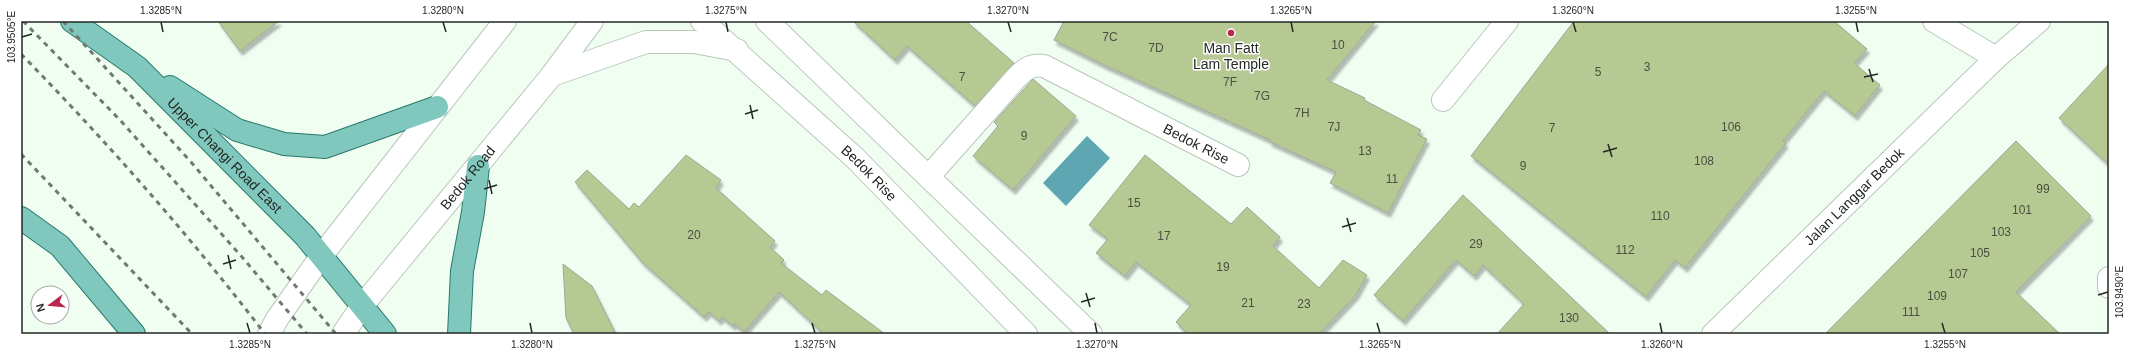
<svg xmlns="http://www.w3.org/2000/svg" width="2130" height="355" viewBox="0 0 2130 355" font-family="Helvetica,sans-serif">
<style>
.water{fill:#5ea7b2}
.building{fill:#b7c993;stroke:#a0a597;filter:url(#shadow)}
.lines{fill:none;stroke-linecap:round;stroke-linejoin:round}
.minor-casing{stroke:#b9c7bc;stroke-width:24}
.secondary-casing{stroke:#b9c7bc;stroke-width:24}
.primary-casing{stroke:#28796b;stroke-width:24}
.minor{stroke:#fff;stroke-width:22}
.secondary{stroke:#fff;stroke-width:22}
.primary{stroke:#80c8bd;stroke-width:22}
.rail{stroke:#707972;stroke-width:3;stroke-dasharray:5 5;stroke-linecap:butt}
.ticks{fill:none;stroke:#232824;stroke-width:1.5}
.poi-dot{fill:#b72750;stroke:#fff;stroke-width:1.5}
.labels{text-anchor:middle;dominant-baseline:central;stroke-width:3;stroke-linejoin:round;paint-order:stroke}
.number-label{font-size:12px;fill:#485040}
.poi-label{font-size:14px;fill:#232824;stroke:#fff}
.street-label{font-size:14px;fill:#232824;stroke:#fff}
.neatline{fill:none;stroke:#232824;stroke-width:1.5}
.ticks-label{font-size:10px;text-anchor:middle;fill:#232824}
</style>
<defs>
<filter id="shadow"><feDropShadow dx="2.5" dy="4.5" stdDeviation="1" flood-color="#0004"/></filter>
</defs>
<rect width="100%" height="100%" fill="#f0fef2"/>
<!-- water -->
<path class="water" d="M1087,136L1110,158L1066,206L1043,183Z"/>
<!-- building -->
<g class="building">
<path d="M218,21H279L240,51Z"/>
<path d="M853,21H966L1014,63L975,106L907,46L895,60Z"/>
<path d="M1064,21H1376L1327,80L1365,98L1364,100L1421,130L1418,135L1427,139L1388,213L1330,183L1336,172L1270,142V140L1104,65L1054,40Z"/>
<path d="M1574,21H1834L1867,49L1854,63L1880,85L1855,116L1824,91L1783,141L1786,143L1685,268L1675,260L1646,297L1471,156Z"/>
<path d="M2109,64V165L2059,118Z"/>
<path d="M1033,79L1076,116L1013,190L973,156L998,126L994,122Z"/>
<path d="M2016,141L2091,216L2016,292L2060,334H1825Z"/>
<path d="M686,155L721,180L716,188L775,241L770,247L784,260L781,263L822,295L826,290L885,334H824L779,292L744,332L735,324L733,326L722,317L719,321L709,312L704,317L643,263L575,182L587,170L629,209L634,203L639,207Z"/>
<path d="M1145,155L1231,224L1247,207L1280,237L1273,246L1319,288L1343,260L1367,275L1356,295L1319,334H1188L1176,322L1191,305L1136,262L1125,276L1096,253L1108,239L1089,225Z"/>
<path d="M1463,195L1610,334H1497L1524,304L1483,265L1474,276L1456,260L1403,321L1374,295Z"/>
<path d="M563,264L592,286L616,334H574L566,318Z"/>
</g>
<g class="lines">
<defs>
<g id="minor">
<path id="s1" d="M702,21L855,158L1026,334"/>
<path d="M767,21L1091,334"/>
<path d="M1934,21L1996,58"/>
<path d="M1443,100L1507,21"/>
<path id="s2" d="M929,176L1017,77C1026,68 1032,64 1044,66L1238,165"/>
<path d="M2109,278V287"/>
<path id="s3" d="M1713,334L1996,58L2039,21"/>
</g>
<g id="secondary">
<path d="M552,75L646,42H694L737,50"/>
<path d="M269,334L277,319L322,255L505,21"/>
<path id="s4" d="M343,334L362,306L552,75L592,21"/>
</g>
<g id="primary">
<path id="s5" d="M72,21L137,67L305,236L385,334"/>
<path d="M170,87L237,130L284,144L325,147L437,107"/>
<path d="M21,218L60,246L134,334"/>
<path d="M459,334L462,271L473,212L478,166"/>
</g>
</defs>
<!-- minor casing -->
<use href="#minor" class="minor-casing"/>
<!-- secondary casing -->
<use href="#secondary" class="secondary-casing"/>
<!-- primary casing -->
<use href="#primary" class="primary-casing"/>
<!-- minor -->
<use href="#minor" class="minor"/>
<!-- secondary -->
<use href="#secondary" class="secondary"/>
<!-- primary -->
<use href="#primary" class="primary"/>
<!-- rail -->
<g class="rail">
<path d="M23,21L120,120L242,257L307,334"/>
<path d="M63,21L191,162L336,334"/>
<path d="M21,54C108,143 190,236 265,334"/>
<path d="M21,154L192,334"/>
</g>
</g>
<!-- ticks -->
<path class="ticks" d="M161,22L163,32M443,22L446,32M726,22L728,32M1008,22L1011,32M1291,22L1293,32M1573,22L1576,32M1856,22L1858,32M22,37L32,34M1869,69L1873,82M1864,77L1878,74M750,105L753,119M745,114L758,110M1608,144L1612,157M1603,152L1617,148M489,180L492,194M484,189L497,185M1347,218L1351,232M1342,227L1356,223M228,255L231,269M223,264L236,260M1086,293L1090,307M2098,295L2108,292M1081,302L1095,298M247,323L250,333M530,323L532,333M812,323L815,333M1095,323L1097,333M1377,323L1380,333M1660,323L1662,333M1942,323L1945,333"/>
<!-- markers -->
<circle class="poi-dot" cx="1231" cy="33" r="4"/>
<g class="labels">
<!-- number labels -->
<g class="number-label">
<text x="1110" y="37">7C</text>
<text x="1338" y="45">10</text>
<text x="1156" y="48">7D</text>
<text x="1647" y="67">3</text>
<text x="1598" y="72">5</text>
<text x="962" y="77">7</text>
<text x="1230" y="82">7F</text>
<text x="1262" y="96">7G</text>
<text x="1302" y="113">7H</text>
<text x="1334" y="127">7J</text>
<text x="1731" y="127">106</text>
<text x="1552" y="128">7</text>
<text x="1024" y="136">9</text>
<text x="1365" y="151">13</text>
<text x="1704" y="161">108</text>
<text x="1523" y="166">9</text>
<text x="1392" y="179">11</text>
<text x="2043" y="189">99</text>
<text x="1134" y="203">15</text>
<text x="2022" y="210">101</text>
<text x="1660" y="216">110</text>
<text x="2001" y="232">103</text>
<text x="694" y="235">20</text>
<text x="1164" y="236">17</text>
<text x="1476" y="244">29</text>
<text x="1625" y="250">112</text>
<text x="1980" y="253">105</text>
<text x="1223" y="267">19</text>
<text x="1958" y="274">107</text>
<text x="1937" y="296">109</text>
<text x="1248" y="303">21</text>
<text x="1304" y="304">23</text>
<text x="1911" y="312">111</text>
<text x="1569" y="318">130</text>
</g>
<!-- poi labels -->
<g class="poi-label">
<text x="1231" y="48">Man Fatt<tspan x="1231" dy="16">Lam Temple</tspan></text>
</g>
<!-- street labels -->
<g class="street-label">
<text stroke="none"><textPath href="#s2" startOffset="334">Bedok Rise</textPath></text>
<text stroke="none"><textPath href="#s5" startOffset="204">Upper Changi Road East</textPath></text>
<text stroke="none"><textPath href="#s1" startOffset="226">Bedok Rise</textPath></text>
<text stroke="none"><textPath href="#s4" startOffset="200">Bedok Road</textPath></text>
<text stroke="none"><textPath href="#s3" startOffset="197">Jalan Langgar Bedok</textPath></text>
</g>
</g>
<!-- border -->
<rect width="2130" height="355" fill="none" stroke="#ffffff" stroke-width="44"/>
<!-- north arrow -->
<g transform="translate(50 305) rotate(254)"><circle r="19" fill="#ffffff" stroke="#a7a9a7"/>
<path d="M0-3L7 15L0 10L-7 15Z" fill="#b72750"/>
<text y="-6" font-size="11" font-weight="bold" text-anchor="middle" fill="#232824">N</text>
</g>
<rect x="22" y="22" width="2086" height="311" class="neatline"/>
<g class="ticks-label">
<text x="161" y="14">1.3285°N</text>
<text x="443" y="14">1.3280°N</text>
<text x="726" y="14">1.3275°N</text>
<text x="1008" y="14">1.3270°N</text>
<text x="1291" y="14">1.3265°N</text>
<text x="1573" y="14">1.3260°N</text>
<text x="1856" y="14">1.3255°N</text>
<text transform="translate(11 37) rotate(-90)" y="4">103.9505°E</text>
<text transform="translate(2119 292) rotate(-90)" y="4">103.9490°E</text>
<text x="250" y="348">1.3285°N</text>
<text x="532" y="348">1.3280°N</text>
<text x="815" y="348">1.3275°N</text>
<text x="1097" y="348">1.3270°N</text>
<text x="1380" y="348">1.3265°N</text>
<text x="1662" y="348">1.3260°N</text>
<text x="1945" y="348">1.3255°N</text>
</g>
</svg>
